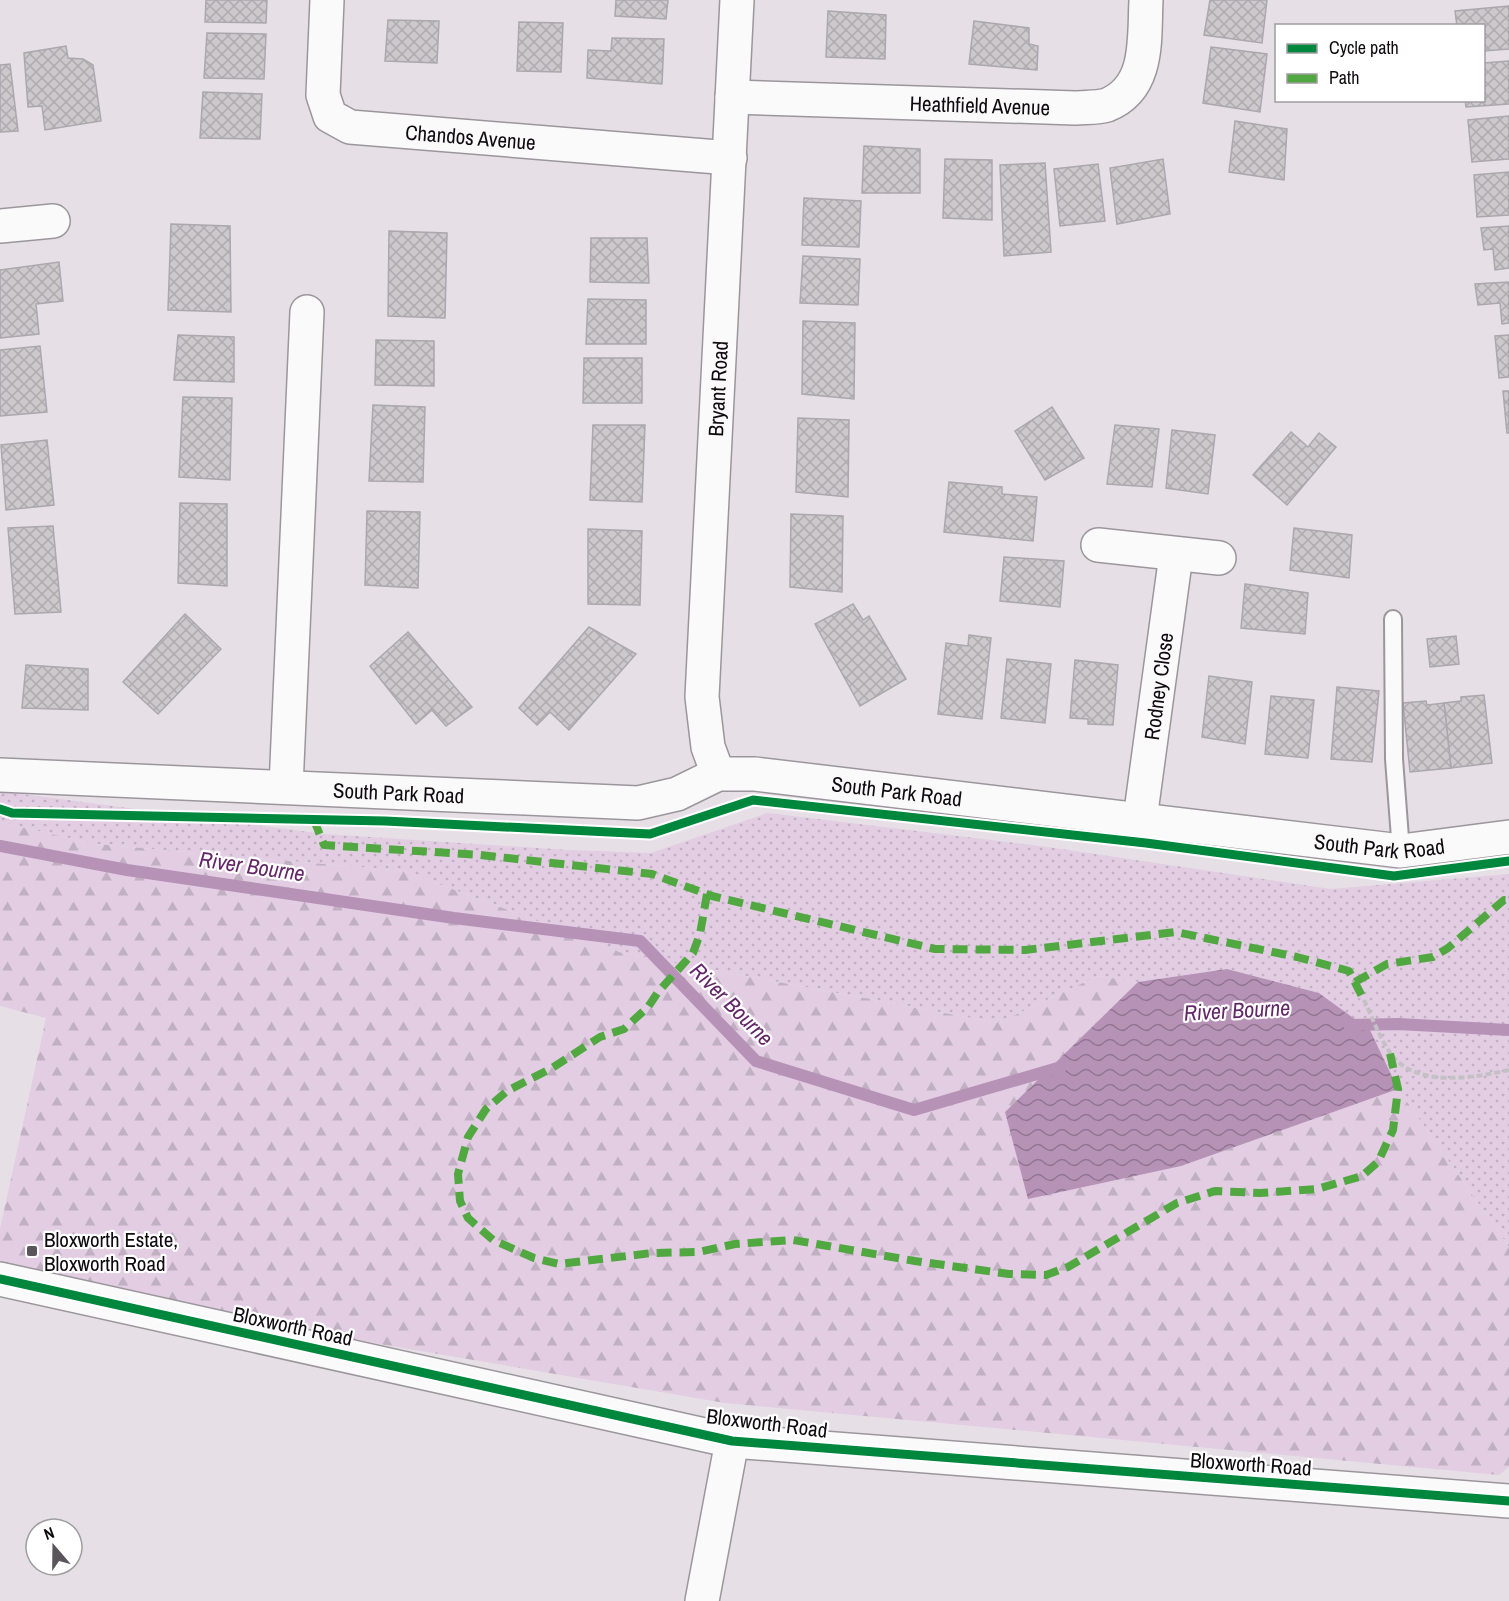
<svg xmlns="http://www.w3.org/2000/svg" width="1509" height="1601" viewBox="0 0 1509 1601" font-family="'Archivo Narrow',sans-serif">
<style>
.grass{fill:url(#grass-dots)}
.forest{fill:url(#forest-firs)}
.water{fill:url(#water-waves)}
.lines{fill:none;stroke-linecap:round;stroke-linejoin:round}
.stream{stroke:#b692b7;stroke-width:12}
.building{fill:url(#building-cross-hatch);stroke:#aca7ac;stroke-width:1.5}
.lane-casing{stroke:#9b969b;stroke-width:20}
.street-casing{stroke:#9b969b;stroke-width:36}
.path{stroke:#c4c1c4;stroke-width:4;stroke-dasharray:6 3;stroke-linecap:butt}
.lane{stroke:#fbfafb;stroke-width:16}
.street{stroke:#fbfafb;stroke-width:33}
.quiet{stroke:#51a841;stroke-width:8;stroke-dasharray:15 8;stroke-linecap:butt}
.cycleway-casing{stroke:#fff;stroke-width:13}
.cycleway{stroke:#00873e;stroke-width:9}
.poi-dot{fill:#5a555a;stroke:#fff;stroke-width:2}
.labels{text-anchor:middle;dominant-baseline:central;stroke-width:4.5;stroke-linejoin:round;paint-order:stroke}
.street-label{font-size:21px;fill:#0e0a0e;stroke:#fff}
.poi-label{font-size:21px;fill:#0e0a0e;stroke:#fff;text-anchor:start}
.water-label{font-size:22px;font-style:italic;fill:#632668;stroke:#fff}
</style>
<defs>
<pattern id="grass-dots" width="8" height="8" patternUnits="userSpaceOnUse" patternTransform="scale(1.5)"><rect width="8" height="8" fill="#e2cde3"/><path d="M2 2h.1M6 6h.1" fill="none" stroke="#c1afc2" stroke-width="1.8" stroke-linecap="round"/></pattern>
<pattern id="forest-firs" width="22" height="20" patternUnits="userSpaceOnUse" patternTransform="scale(1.5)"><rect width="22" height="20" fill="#e2cde3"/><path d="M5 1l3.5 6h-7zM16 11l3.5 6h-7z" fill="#c1afc2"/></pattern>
<pattern id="water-waves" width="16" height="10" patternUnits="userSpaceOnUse" patternTransform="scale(1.5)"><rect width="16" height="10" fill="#b692b7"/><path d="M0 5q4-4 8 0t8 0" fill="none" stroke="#927593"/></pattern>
<pattern id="building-cross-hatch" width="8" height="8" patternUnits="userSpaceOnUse" patternTransform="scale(1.5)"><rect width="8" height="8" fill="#ccc8cc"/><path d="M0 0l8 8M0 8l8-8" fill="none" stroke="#aeaaae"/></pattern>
</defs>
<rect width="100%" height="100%" fill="#e6e0e6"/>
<!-- grass -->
<path class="grass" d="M0,791L324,834L569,850L651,853L768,813L1048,847L1331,889L1509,874V1247L1398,1089L1370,1030L1319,993L1227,969L1138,982L1098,976L998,1023L622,953L404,871L95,844L0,822Z"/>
<!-- forest -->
<path class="forest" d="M0,822L95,844L404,871L622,953L998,1023L1098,976L1138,982L1005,1112L1181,1166L1398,1089L1509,1247V1467L1499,1475L725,1403L0,1279V1229L46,1018L0,1006Z"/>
<!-- water -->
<path class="water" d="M1227,969L1319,993L1370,1030L1398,1089L1181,1166L1028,1199L1005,1112L1138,982Z"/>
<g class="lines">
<!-- stream -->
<g class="stream">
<path d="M0,846L127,870L454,918L640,941L756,1061L914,1110L1061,1067"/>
<path d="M1349,1025L1398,1024L1509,1030"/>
</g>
</g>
<!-- building -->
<g class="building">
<path d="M206,0H267L266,23L205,22Z"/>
<path d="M616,0H668L666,19L615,16Z"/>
<path d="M1210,0H1267L1262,43L1204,35Z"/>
<path d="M1509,6V49L1484,51V26H1457L1455,11Z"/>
<path d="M828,11L886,15L885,59L826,57Z"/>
<path d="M388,20L439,21L437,63L385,61Z"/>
<path d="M974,21L1029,28V44L1038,46L1037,70L969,64Z"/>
<path d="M519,22L563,23L561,72L517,71Z"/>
<path d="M207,33L266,34L264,79L204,78Z"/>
<path d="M612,38L664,39L662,84L587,78L588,50L611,51Z"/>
<path d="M66,46L68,58L83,59L93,65L101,121L45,130L42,106L28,107L24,53Z"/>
<path d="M1211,47L1267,54L1260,112L1203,103Z"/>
<path d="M1509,61V104L1466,107L1465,100H1484V63Z"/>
<path d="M10,64L18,131L0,132V65Z"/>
<path d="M203,92L262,94L260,139L200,138Z"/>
<path d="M1509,116V159L1472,162L1468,120Z"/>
<path d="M1235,121L1287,129L1284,180L1229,172Z"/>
<path d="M864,146L920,149V193H862Z"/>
<path d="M945,159L992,160V220L943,218Z"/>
<path d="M1163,159L1170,214L1117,224L1110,168Z"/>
<path d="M1045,163L1051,252L1004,256L1000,165Z"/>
<path d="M1098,164L1105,221L1060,226L1054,169Z"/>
<path d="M1509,172V215L1477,217L1474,175Z"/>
<path d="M804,198L861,201L859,247L802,245Z"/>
<path d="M171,224L230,226L231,312L168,310Z"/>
<path d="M1509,226V268L1495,270L1493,249L1484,250L1481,228Z"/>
<path d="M389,231L447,233L445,318L388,316Z"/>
<path d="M591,238H647L649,283L590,282Z"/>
<path d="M803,256L860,259L858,305L800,303Z"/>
<path d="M59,262L63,301L36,304L39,334L0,338V270Z"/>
<path d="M1509,282V323L1502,324L1500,303L1478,305L1475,284Z"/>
<path d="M588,299L646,300V344H586Z"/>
<path d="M803,321L855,323L854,399L802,394Z"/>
<path d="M178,335L234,337V382L174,380Z"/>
<path d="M1509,335V377L1499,378L1495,336Z"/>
<path d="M376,340L434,341V386L375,385Z"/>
<path d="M40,346L47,412L0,416V350Z"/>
<path d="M584,358H642V403H583Z"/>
<path d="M1503,391H1509V433H1507Z"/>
<path d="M183,397L232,398L230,480L179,477Z"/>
<path d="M373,405L425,407L423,482L369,481Z"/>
<path d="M1052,407L1084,458L1045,480L1015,431Z"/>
<path d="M798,418L849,420L848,497L796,492Z"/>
<path d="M593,425H645L642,502L590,500Z"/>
<path d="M1115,425L1159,429L1152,487L1107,484Z"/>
<path d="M1172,430L1215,435L1208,494L1166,488Z"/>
<path d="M1291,432L1308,447L1319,433L1336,447L1287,505L1253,475Z"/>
<path d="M47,440L54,505L6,510L1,445Z"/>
<path d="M949,482L1002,487V494L1037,497L1033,541L944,532Z"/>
<path d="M180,503L227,504V586L178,583Z"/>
<path d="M367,511L420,512L418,588L365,585Z"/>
<path d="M791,514L843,516L842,592L790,587Z"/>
<path d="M53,526L61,612L15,614L8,528Z"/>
<path d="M1294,528L1352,535L1349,578L1290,570Z"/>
<path d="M588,529L642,531L640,605L588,604Z"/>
<path d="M1004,557L1064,561L1060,607L1000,601Z"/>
<path d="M1245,584L1308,593L1305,634L1241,628Z"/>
<path d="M853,604L863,620L869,616L906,679L860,706L815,624Z"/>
<path d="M185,614L221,649L158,714L123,682Z"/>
<path d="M589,627L636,654L569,730L550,712L537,725L519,708Z"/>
<path d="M408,632L472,707L446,726L432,710L416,724L370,666Z"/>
<path d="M969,635L991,638L982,719L938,714L946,643L968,646Z"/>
<path d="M1456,636L1459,664L1430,667L1427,639Z"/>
<path d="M1007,659L1051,664L1045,723L1001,718Z"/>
<path d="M1075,660L1118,665L1113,725L1088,724V719L1070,718Z"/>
<path d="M26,665L88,669V710L22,708Z"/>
<path d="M1209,676L1252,682L1245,744L1202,737Z"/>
<path d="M1337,687L1379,691L1372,762L1331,759Z"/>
<path d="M1484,695L1492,763L1451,768L1444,703L1461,701V697Z"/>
<path d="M1271,696L1314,700L1308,758L1265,754Z"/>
<path d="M1426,701L1427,705L1444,703L1451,768L1410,772L1403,703Z"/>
</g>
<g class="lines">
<defs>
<path id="lane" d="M1393,619L1394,759L1401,851"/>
<g id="street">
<path id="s1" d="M327,0L323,95L330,116L350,127L730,158"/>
<path id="s2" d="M732,97L1075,108C1085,107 1098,108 1107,105C1150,88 1144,38 1146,0"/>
<path d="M0,226L53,221"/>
<path d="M1098,545L1219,558"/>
<path id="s3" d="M718,774L708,747L702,697L737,0"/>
<path id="s4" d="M0,775L638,803L677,794L718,774H755L1401,851L1509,837"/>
<path d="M286,787L307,312"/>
<path id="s5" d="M1140,819L1176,555"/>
<path d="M0,1279L732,1441L1509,1501"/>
<path d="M702,1601L732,1441"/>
</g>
</defs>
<!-- lane casing -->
<use href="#lane" class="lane-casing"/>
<!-- street casing -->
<use href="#street" class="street-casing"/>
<!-- path -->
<path class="path" d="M1364,1000C1372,1017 1380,1039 1391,1054C1416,1088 1473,1078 1509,1070"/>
<!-- lane -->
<use href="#lane" class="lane"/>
<!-- street -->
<use href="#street" class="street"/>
<!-- quiet -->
<g class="quiet">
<path d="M314,820L324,845L480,855L652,874L712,896L935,949L1025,950L1176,932L1297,957L1349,971L1364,1000"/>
<path d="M707,894L700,934L693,953L658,992L648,1007L624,1029L600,1037L552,1068L507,1091L486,1109L468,1137L458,1174L460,1201L468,1218L493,1240L534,1258L559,1264L652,1253L699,1252L735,1244L793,1240L915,1261L1009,1274L1046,1275L1068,1267L1177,1203L1215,1191L1260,1193L1317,1189L1362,1176L1378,1162L1393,1130L1398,1089L1389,1049"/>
<path d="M1355,982L1387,964L1433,957L1448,948L1504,900H1509"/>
</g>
<defs>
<g id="cycleway">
<path d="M0,809L12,813L385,821L650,834L753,800L1146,843L1394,876L1509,861"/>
<path d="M0,1279L732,1441L1509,1501"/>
</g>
</defs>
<!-- cycleway casing -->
<use href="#cycleway" class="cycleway-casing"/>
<!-- cycleway -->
<use href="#cycleway" class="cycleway"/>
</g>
<!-- markers -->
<rect class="poi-dot" x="26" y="1245" width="12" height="12" rx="3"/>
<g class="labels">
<!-- street labels -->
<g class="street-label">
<text stroke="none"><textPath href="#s2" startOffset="248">Heathfield Avenue</textPath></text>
<text stroke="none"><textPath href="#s1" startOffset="261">Chandos Avenue</textPath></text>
<text stroke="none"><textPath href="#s3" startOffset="388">Bryant Road</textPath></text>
<text stroke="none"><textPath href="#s5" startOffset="134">Rodney Close</textPath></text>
<text stroke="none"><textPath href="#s4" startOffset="904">South Park Road</textPath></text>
<text stroke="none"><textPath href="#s4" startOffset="399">South Park Road</textPath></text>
<text stroke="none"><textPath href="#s4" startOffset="1390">South Park Road</textPath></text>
<text transform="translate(293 1326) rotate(12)">Bloxworth Road</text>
<text transform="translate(767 1423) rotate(7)">Bloxworth Road</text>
<text transform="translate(1251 1464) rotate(4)">Bloxworth Road</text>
</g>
<!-- poi labels -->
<g class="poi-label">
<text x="44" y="1239">Bloxworth Estate,<tspan x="44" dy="24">Bloxworth Road</tspan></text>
</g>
<!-- water labels -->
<g class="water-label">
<text transform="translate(252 866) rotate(8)">River Bourne</text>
<text transform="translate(732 1004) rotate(45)">River Bourne</text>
<text transform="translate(1237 1010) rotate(-3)">River Bourne</text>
</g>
</g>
<!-- legend -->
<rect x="1275" y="24" width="210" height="78" fill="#ffffff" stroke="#9f9d9f" stroke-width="1.5"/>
<rect x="1287" y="44" width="30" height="9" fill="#00873e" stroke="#9f9d9f" stroke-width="1.5"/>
<text x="1329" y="54" font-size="18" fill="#0e0a0e">Cycle path</text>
<rect x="1287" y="74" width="30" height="9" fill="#51a841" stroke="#9f9d9f" stroke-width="1.5"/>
<text x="1329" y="84" font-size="18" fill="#0e0a0e">Path</text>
<!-- north arrow -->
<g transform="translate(54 1547) rotate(340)"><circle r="28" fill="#ffffff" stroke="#9f9d9f" stroke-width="1.5"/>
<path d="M0-4.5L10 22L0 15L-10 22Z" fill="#5a555a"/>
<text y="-9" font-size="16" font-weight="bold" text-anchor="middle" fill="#0e0a0e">N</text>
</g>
</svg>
